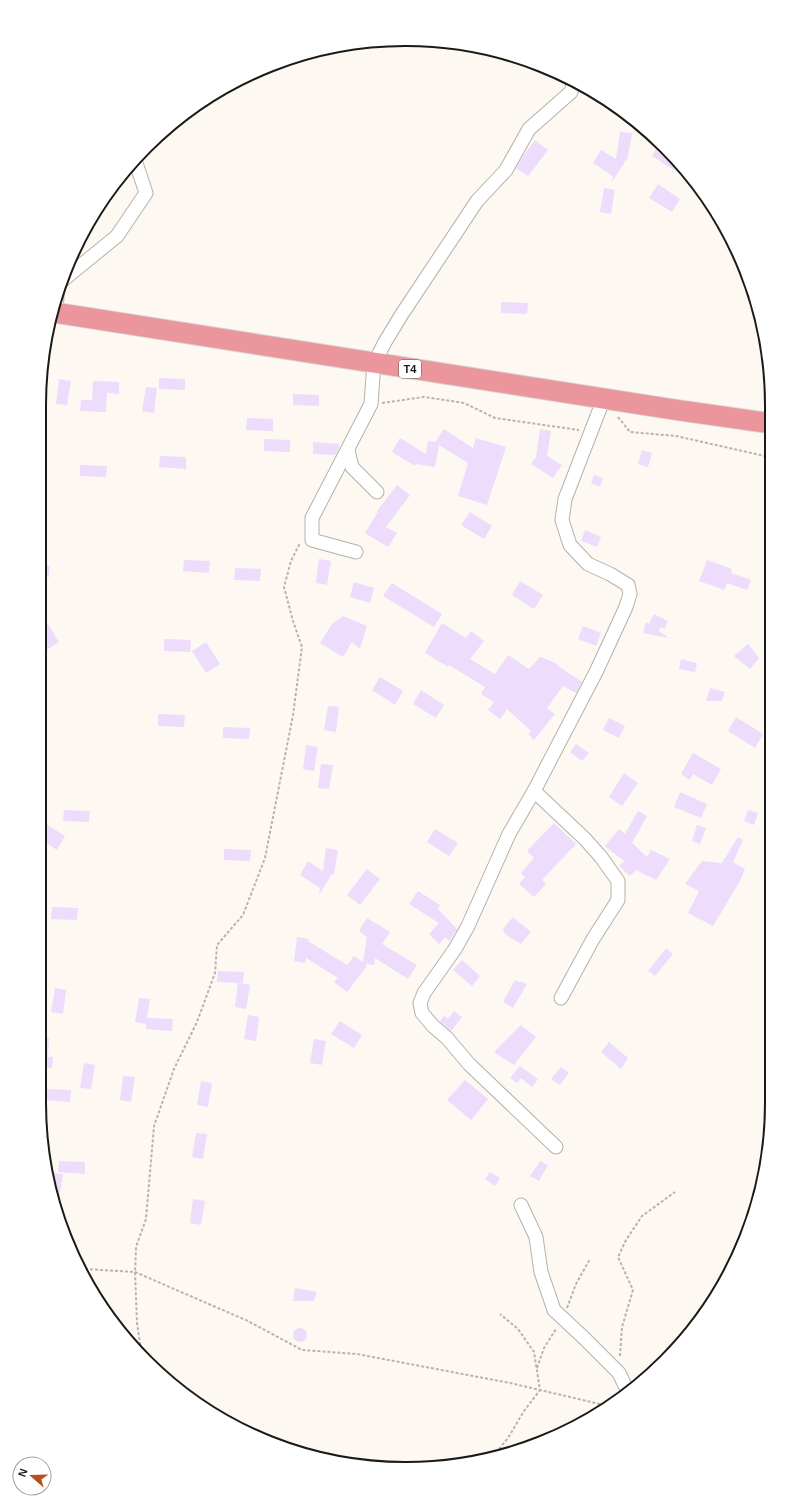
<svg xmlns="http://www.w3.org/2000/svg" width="811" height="1508" viewBox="0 0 811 1508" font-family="Arial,sans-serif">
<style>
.building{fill:#eddcfc}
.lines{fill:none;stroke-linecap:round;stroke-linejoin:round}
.minor-casing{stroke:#b5b1ab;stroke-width:15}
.highway-casing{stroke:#d6d6d5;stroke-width:22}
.path{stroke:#b7b3ae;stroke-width:2;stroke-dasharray:3 2;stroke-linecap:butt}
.minor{stroke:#fff;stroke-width:13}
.highway{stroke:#ea969c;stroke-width:20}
.labels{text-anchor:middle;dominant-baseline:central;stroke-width:4;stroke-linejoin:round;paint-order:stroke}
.shield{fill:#fff;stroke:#5f5f5d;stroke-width:1}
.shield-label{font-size:11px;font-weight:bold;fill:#1b1a17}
.rim{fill:none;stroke:#1b1a17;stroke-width:2}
</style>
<rect width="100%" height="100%" fill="#fdf8f2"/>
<!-- building -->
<g class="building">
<path d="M620,132L632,133L628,157L612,182L613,176L593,163L601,150L616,159Z"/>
<path d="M535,140L548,150L528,176L516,168L524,155Z"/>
<path d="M659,143L678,163L674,170L652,156Z"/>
<path d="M658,184L680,199L672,212L649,198Z"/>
<path d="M604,188L615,190L611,214L600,212Z"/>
<path d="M501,302L528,303L527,314L501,313Z"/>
<path d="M159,378L185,379V390L159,389Z"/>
<path d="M59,379L71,381L67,405L56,404Z"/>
<path d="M93,381L119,382V394L107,393L106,412L80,411L81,400H92Z"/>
<path d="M146,387L157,388L154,413L142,411Z"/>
<path d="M293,394L319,395V406L293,405Z"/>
<path d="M247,418L273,419V431L246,430Z"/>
<path d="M444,429L473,448L476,438L506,447L487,505L458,496L468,463L439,445L435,467L416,464L415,466L392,452L400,438L426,454L428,441L435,442Z"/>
<path d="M540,429L551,431L547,456L562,465L553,478L531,464L536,457Z"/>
<path d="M264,439L290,440V452L264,451Z"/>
<path d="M313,442L339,444V448L336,455L313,454Z"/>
<path d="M642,450L652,453L648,467L638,464Z"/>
<path d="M160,456L186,457V469L159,467Z"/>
<path d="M80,465L107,466L106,477L80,476Z"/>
<path d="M594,475L603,478L600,487L591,483Z"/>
<path d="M397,485L410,495L386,527L397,533L388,547L365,533L378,512L377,511Z"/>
<path d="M470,512L492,526L484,539L461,525Z"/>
<path d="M585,530L601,537L597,547L581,541Z"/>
<path d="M319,559L331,561L327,585L316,583Z"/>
<path d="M184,560L210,561L209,573L183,571Z"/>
<path d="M707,560L732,569L731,573L751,580L747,590L727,583L724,590L699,581Z"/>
<path d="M40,565L50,566L49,577H40Z"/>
<path d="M235,568L261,569L260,581L234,580Z"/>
<path d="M520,581L543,595L534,609L512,595Z"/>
<path d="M354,582L374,588L370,603L350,597Z"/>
<path d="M392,583L442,614L434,627L383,596Z"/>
<path d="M40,611L59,642L45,651L39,642Z"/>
<path d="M654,614L668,621L665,629L660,627L659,631L669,638L643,633L646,622L649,624Z"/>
<path d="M343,616L367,626L360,649L352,642L343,657L320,643L332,624Z"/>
<path d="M442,623L466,638L471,631L484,641L470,659L495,674L508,655L529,669L540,657H542L559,665L558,666L582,682L576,693L563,686L547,708L555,714L534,740L528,734L531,731L507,709L500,719L488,710L494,702L481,694L485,687L449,665L448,667L425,653Z"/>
<path d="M583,626L601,633L596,646L578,639Z"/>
<path d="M164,639L191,640L190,652L164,651Z"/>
<path d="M206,642L220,664L206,673L192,651Z"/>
<path d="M748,644L759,658L750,669L734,656Z"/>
<path d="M681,659L697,663L695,672L679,669Z"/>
<path d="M380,677L403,691L395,705L372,690Z"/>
<path d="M710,688L725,692L722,701H706Z"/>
<path d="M421,690L444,705L436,718L413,704Z"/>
<path d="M328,706L339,707L336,732L324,730Z"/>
<path d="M158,714L185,715L184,727L158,726Z"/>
<path d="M736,717L763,734L755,748L728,731Z"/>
<path d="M609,718L625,726L619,738L603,730Z"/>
<path d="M223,727L250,728L249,739L223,738Z"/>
<path d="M576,744L589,753L582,761L570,752Z"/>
<path d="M306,745L318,747L314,771L303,769Z"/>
<path d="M693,753L721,769L712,785L693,774L690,780L681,774Z"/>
<path d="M321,764L333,765L329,789L318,788Z"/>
<path d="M624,773L638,783L622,806L609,797Z"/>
<path d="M680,792L707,804L701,818L674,807Z"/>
<path d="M64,810L90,811L89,822L63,821Z"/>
<path d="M748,810L758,813L754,825L744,821Z"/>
<path d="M638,811L647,816L632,843L647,857L651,850L670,859L656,880L636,870L630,876L619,866L624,861L605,846L619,829L625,834Z"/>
<path d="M43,822L65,836L57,850L39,838V827Z"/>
<path d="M554,823L576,844L542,880L546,884L534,897L519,884L525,877L521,873L534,858L527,851Z"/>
<path d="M697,825L706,828L700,844L692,841Z"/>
<path d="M435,829L458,843L449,856L427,842Z"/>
<path d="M738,837L743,840L733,862L745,869L741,879L713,926L688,913L699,891L685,884L702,861L722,863Z"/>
<path d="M326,848L338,850L334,874H332L319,895L320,888L300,875L308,861L323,871Z"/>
<path d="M224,849L251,850L250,861L224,860Z"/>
<path d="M367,869L380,879L360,905L347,895Z"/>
<path d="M418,891L440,905L438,909L457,929L449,941L445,937L439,944L429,934L439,923L409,904Z"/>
<path d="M52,907L78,908L77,920L51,919Z"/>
<path d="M513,917L531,932L521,944L505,934L503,929Z"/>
<path d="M367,918L390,932L382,944L417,965L408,979L375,958L374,965L365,964L367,966L347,992L334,982L338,978L306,958L305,963L294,961L297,937L309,939L308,941L347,965L354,956L363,962L367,937L359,931Z"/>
<path d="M666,948L673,954L655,976L648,971Z"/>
<path d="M462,960L480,976L472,986L453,970Z"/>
<path d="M218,971L244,972L243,983H239L250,985L246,1009L235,1007L238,983L217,982Z"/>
<path d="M515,980L527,984L513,1008L503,1002Z"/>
<path d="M55,988L66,990L63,1014L51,1012Z"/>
<path d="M139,998L150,999L147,1018L173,1019L172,1031L146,1029V1024L135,1022Z"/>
<path d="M454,1011L462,1017L451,1031L440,1021L444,1016L448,1019Z"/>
<path d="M248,1015L259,1017L256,1041L244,1039Z"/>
<path d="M340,1021L362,1035L354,1048L331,1034Z"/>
<path d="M521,1025L536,1037L514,1065L494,1052Z"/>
<path d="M39,1037L49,1038L48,1057H53L52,1068H39Z"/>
<path d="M314,1039L326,1041L322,1065L310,1063Z"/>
<path d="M609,1042L628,1058L621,1069L601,1052Z"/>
<path d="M84,1063L95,1065L91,1089L80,1088Z"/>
<path d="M520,1066L538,1079L532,1087L521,1078L517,1083L510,1078Z"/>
<path d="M561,1067L569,1073L560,1085L551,1079Z"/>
<path d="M123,1076L135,1077L131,1102L120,1100Z"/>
<path d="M465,1080L488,1099L471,1120L447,1100Z"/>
<path d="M201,1081L212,1083L208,1107L197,1105Z"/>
<path d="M44,1089L71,1090L70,1102L44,1100Z"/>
<path d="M196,1133L207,1134L203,1159L192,1157Z"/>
<path d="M59,1161L85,1162V1174L58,1172Z"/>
<path d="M540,1161L548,1165L539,1181L530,1176Z"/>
<path d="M50,1172L63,1174L58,1205H56Z"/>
<path d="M490,1172L500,1178L495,1186L485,1179Z"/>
<path d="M193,1199L205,1201L201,1225L190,1223Z"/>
<path d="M295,1288L317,1292L314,1301H293Z"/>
<circle cx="300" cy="1335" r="7"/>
</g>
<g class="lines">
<defs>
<g id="minor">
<path d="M63,280L117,236L146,193L135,160"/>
<path d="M56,313L57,296"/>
<path d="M348,450L352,467L377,492"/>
<path d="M356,552L312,540V518L371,404L374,363L385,342L402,314L477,201L506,170L529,129L571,92L574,81"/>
<path d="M534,791L585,839L601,857L618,881V900L593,939L561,998"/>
<path d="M556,1147L469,1064L447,1038L433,1026L422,1013L420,1003L424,993L455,949L468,926L509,834L534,791L596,672L626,607L630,594L628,585L610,574L588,564L570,545L562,520L565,499L604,398"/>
<path d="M521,1205L536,1237L541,1272L554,1310L584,1338L619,1373L627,1390"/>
</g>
<path id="highway" d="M51,312L677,410L769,423"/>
</defs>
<!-- minor casing -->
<use href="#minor" class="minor-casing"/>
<!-- highway casing -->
<use href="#highway" class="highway-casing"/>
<!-- path -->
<g class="path">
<path d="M382,403L424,397L464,403L495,418L579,430"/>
<path d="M618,417L630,432L676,436L769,457"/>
<path d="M85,1269L135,1272L248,1321L302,1350L357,1354L510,1383L604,1405"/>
<path d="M567,1308L576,1284L590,1259"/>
<path d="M141,1350L137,1323L135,1272L136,1247L146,1219L154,1126L174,1069L197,1022L215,973L217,945L243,915L265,858L293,715L302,647L293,621L284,587L291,561L300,543"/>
<path d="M620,1356L622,1327L633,1290L618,1257L626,1240L642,1216L675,1192"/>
<path d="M537,1368L544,1348L556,1329"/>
<path d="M496,1453L508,1438L524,1411L540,1390L534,1352L518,1329L500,1314"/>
</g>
<!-- minor -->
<use href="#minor" class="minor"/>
<!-- highway -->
<use href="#highway" class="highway"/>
</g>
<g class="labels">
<!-- shield labels -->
<rect class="shield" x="399" y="360" width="22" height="18" rx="3"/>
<g class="shield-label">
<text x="410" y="369">T4</text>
</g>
</g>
<!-- crop -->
<path d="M0 0H811V1508H0ZM405 46H406A359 359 0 0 1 765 405V1103A359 359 0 0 1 406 1462H405A359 359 0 0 1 46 1103V405A359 359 0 0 1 405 46Z" fill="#fff" fill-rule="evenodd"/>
<path class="rim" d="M405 46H406A359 359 0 0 1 765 405V1103A359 359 0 0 1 406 1462H405A359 359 0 0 1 46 1103V405A359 359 0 0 1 405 46Z"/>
<!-- north arrow -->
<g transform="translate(32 1476) rotate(290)"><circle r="19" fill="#ffffff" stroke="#a4a3a2"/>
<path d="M0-3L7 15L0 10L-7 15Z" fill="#b44f1e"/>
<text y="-6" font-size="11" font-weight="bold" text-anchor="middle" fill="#1b1a17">N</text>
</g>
</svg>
